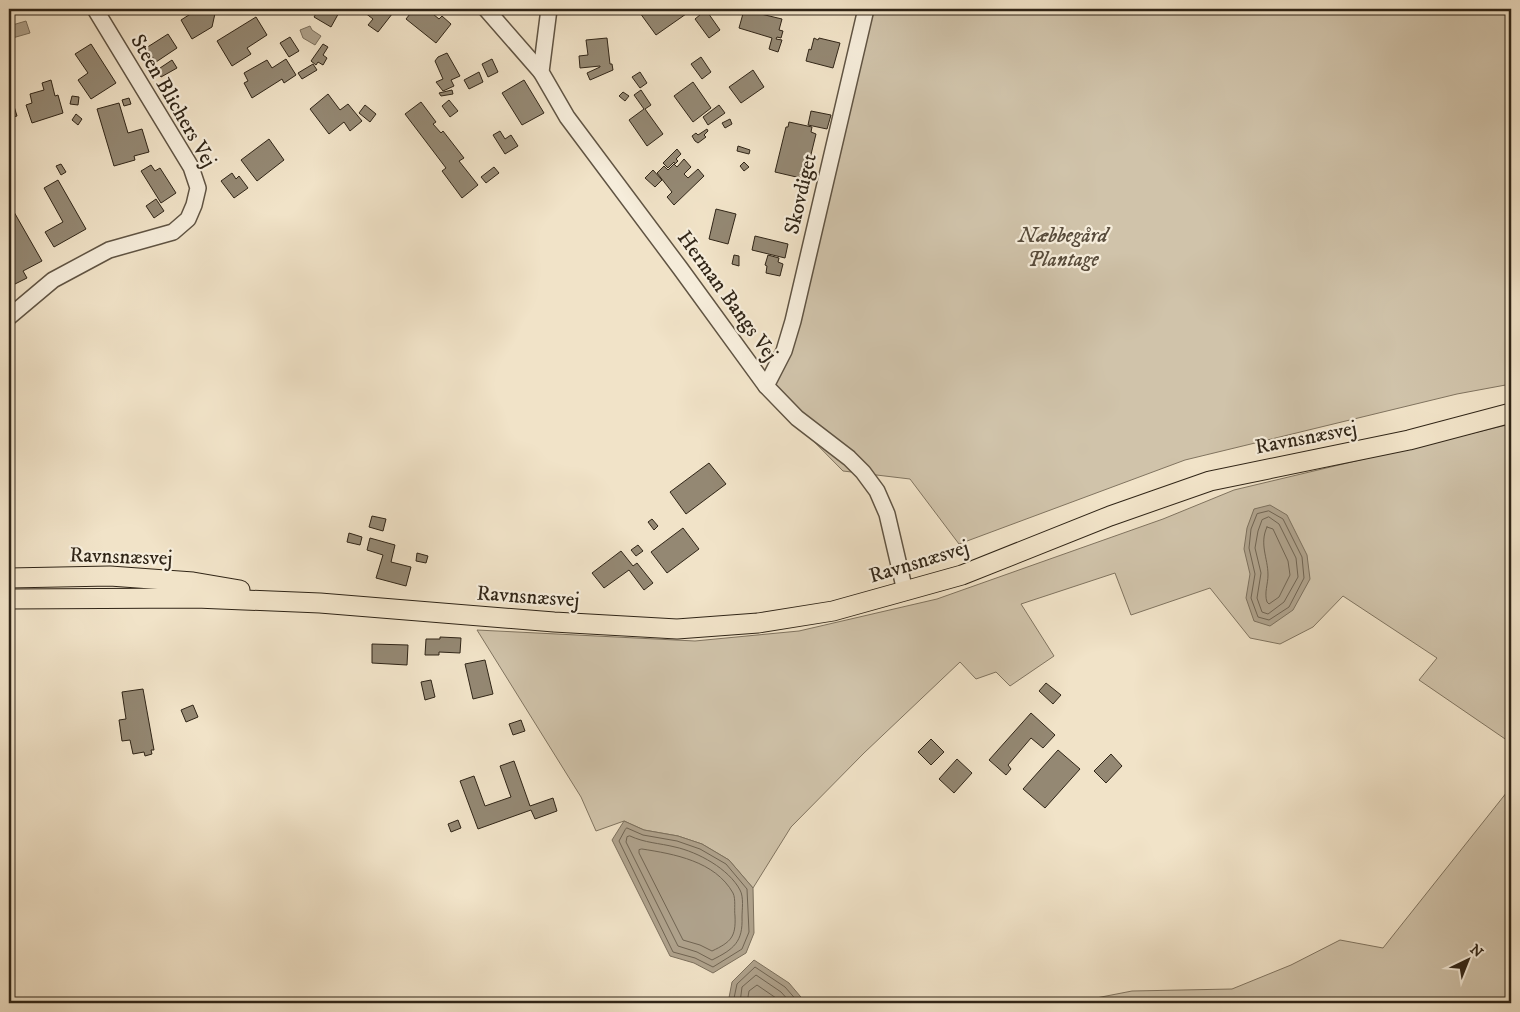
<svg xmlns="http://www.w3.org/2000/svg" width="1520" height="1012" viewBox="0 0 1520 1012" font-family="'IM FELL DW Pica',serif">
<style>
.green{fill:#d0c3aa;stroke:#807460}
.water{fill:#afa28c;stroke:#7c705d}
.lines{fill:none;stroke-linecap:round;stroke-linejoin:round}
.shore{stroke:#706452;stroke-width:1}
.building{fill:#948873;stroke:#302517}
.minor-casing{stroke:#605443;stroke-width:18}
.major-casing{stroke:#302517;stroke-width:21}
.minor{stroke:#f6eddb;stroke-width:15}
.major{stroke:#f1e3c8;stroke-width:19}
.labels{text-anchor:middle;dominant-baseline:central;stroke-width:4.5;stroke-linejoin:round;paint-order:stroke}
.street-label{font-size:21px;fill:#302517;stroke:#f6eddb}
.park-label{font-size:21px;font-style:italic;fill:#584c3c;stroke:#f6eddb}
</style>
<rect width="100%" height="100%" fill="#f1e3c8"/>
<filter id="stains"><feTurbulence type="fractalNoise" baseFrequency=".004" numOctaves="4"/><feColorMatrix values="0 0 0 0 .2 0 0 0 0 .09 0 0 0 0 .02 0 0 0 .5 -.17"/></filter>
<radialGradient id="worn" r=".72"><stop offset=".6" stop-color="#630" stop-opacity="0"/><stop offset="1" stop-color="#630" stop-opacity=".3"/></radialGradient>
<!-- green -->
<g class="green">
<path d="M873,9H1511V384L1457,394L1185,460L959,544L910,479L843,471L764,391L798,330Z"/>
<path d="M1511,424V743L1419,680L1437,658L1343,596L1313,627L1280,644L1250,638L1210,588L1131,615L1115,573L1021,604L1054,656L1010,686L996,672L976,679L960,662L864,753L791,827L753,888L729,860L702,844L678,836L644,830L624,821L596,831L581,797L477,630L695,641L799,631L937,599L1163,519L1234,490Z"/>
<path d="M1511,787V1003H1389L1383,998L1371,1003H1086L1091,999L1132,991L1232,989L1291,965L1340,940L1383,948Z"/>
</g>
<!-- water -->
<g class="water">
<path d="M26,21L30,33L9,39V26Z"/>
<path d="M310,26L312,30L321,36L315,45L303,38L300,30Z"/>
<path d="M1270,505L1287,515L1307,555L1310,579L1293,610L1270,626L1254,621L1246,598L1250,574L1244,549L1247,528L1254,509Z"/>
<path d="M624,821L644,830L678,836L702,844L729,860L753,888L754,933L746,953L713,973L694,963L670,956L612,840Z"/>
<path d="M754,960L789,983L806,1003H728L732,982Z"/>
</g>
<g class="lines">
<!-- shore -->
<g class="shore">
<path d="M1269,511L1283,519L1302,557L1304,578L1289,607L1269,620L1258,617L1251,598L1255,574L1249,548L1251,529L1257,514Z"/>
<path d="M1269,517L1279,524L1296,558L1298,577L1284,602L1268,614L1262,612L1257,598L1261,573L1255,548L1258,531L1262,520Z"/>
<path d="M1267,527L1273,529L1288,561L1290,575L1279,597L1269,604L1267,602C1264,593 1268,584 1268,575C1268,558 1259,544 1267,527Z"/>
<path d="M627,828L643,835L677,841L700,849L726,864L747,889L749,932L742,949L713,967L695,958L673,952L619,841L625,830Z"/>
<path d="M630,836C645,843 659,843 675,847C698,852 729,869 740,890C744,897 742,910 742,917C743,942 734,949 712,960L697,952L678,946L626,842L627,837Z"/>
<path d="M642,849C674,854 715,861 733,893C736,899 734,910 735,916C736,937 731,942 712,951L700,945L683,940L639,853V850Z"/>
<path d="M733,1003L737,984L755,967L785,987L799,1003"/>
<path d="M740,1003L742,987L756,975L781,992L791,1003"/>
<path d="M747,1003L749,991L757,985L776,998L781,1003"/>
</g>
</g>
<!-- building -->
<g class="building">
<path d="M193,9H216L212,27L192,39L181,20L192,13Z"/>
<path d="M319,9H341L331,27L314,17Z"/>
<path d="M360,9H396L378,32L368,25L373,19Z"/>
<path d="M414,9H427L439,19L442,16L451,24L436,43L406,19Z"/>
<path d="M646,9H687L686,14L656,35L640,13Z"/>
<path d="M706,10L720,30L709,38L695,19Z"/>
<path d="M744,10L782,19L779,30L783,31L781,38L777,37L776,39L782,40L778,52L769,49L772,38L739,28Z"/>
<path d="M256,17L267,35L247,48L251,54L232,66L217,41Z"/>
<path d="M168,34L177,48L156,62L146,48Z"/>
<path d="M290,37L299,51L289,57L280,43Z"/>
<path d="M607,38L610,64H612L613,70L590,80L587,73L600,67V66L580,68L579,56L588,55L586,40Z"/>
<path d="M814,38L818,40L819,38L840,43L833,68L806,61L809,49L811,50Z"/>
<path d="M91,44L116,83L91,99L78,80L88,73L75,54Z"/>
<path d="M323,44L328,47L323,55L327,58L323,65L318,62L316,65L311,61Z"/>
<path d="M447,53L460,76L451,80L454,86L443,91L436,82L443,79L435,61L438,57Z"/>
<path d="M701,57L711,72L702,79L691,64Z"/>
<path d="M286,59L296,75L284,83L282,79L252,98L244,83L248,81L244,73L267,60L272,68Z"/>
<path d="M492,59L498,72L488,77L482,64Z"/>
<path d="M172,60L177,68L161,77L157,70Z"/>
<path d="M313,64L317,70L302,79L298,73Z"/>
<path d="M753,70L764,87L741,103L729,87Z"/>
<path d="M479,72L483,82L469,89L464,80Z"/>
<path d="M640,72L647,83L640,88L632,77Z"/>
<path d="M51,80L55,96L58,95L63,113L32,123L26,105L32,103L30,94L44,90L42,83Z"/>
<path d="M524,80L544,113L522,125L502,93Z"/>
<path d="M693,82L711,108L693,122L674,96Z"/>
<path d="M9,90L17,116L9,118Z"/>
<path d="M452,90L453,94L441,96L439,93Z"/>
<path d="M641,90L651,105L645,109L663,134L647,146L629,120L644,109L634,95Z"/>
<path d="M623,92L629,96L625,101L619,96Z"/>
<path d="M328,94L340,110L348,104L362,121L350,131L344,122L329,134L310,109Z"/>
<path d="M72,96L79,97L78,105L70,104Z"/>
<path d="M129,98L131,104L124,106L122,100Z"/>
<path d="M449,100L458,111L450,117L442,106Z"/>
<path d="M421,102L436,122L433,124L441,133L443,131L464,158L459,161L478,185L462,198L442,171L446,168L405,114Z"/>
<path d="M119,103L128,133L142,129L149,152L134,156L135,160L114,166L97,109Z"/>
<path d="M365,105L376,114L370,122L359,113Z"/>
<path d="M719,105L725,113L708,125L703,117Z"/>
<path d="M811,111L831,115L827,129L808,125Z"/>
<path d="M76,114L82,119L78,125L72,120Z"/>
<path d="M730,119L732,124L725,128L722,123Z"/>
<path d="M789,122L812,127L811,132L816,134L805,179L775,172L786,127H788Z"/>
<path d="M707,129L708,131L704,135L706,137L698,143L695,141L692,136L696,133L698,135Z"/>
<path d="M500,131L505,139L511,135L518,146L505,154L493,135Z"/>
<path d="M269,139L284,160L257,181L241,160Z"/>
<path d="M738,146L750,150L749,154L737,151Z"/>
<path d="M677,149L681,154L676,159L678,161L675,164L674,162L668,168L663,163Z"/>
<path d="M684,159L691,167L684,174L688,178L698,169L704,176L674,205L667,197L672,192L657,173L664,166L668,170L674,164L677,167Z"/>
<path d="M744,162L749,167L744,171L740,166Z"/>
<path d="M61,164L66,172L61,175L56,166Z"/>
<path d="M151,165L155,171L160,168L176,193L161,203L141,171Z"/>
<path d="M494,167L499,173L486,183L481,177Z"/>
<path d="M653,170L662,180L655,187L645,178Z"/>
<path d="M232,173L236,179L239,176L248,188L234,198L221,181Z"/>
<path d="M58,180L86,229L54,247L45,232L63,222L44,188Z"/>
<path d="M156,199L164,211L154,218L146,206Z"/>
<path d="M9,205H10L42,261L23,271L27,278L9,287Z"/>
<path d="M716,209L736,214L728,244L709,239Z"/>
<path d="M755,236L788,244L785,258L752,250Z"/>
<path d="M734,255L739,256V266L732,264Z"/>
<path d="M768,255L779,258L778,262L783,264L780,276L766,273L767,266L765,265Z"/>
<path d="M709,463L726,484L686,514L670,492Z"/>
<path d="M372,516L386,519L383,531L369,527Z"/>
<path d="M652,519L658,526L654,530L648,522Z"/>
<path d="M683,528L699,549L667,573L651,552Z"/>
<path d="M349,533L362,537L360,545L347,542Z"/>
<path d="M370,538L395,545L391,562L411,567L406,586L376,578L383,555L367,550Z"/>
<path d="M638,545L643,551L636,556L631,550Z"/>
<path d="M621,551L633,566L637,563L653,583L644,590L629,570L604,588L592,573Z"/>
<path d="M417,553L428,556L426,563L416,561Z"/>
<path d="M440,637L461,638L460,653L439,652V655H425L426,639H440Z"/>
<path d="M372,644L408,645L407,665L372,663Z"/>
<path d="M485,660L493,694L473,699L465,664Z"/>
<path d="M431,680L435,697L425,700L421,682Z"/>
<path d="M1046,683L1061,695L1053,704L1039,691Z"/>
<path d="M143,689L154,750H151L152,754L145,756L144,752L133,754L130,740L122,741L119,720L126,719L122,692Z"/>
<path d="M193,705L198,717L186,722L181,710Z"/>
<path d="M1031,713L1055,735L1043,748L1031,738L1008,765L1011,769L1006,775L989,760Z"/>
<path d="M521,720L525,731L513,735L509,724Z"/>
<path d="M931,739L944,752L931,765L918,752Z"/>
<path d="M1058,750L1080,769L1045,808L1023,789Z"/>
<path d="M1111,754L1122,766L1106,783L1094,771Z"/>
<path d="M957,759L972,773L954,793L939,779Z"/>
<path d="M514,761L530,806L553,798L557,811L535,819L531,810L478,829L460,781L474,776L485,806L511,797L500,766Z"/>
<path d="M458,820L461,828L451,832L448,824Z"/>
</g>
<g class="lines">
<defs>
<g id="minor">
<path d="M486,9L541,72"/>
<path d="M549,9L541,72L567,117L680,268L766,386L797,418L849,458L863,472L877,491L887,514L905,591"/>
<path d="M9,317L53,280L109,250L173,232L188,219L194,205L198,188L191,167L95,9"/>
<path d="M766,386L784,351L793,321L866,9"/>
</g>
<g id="major">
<path d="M9,578L110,576L193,582L240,590"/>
<path d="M9,599L196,598L320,603L554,622L677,629L758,623L833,611L962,575L1110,516L1210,481L1409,440L1511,413"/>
</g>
</defs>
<!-- minor casing -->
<use href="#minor" class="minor-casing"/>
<!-- major casing -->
<use href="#major" class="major-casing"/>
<!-- minor -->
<use href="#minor" class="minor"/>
<!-- major -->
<use href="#major" class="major"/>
</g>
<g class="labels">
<!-- street labels -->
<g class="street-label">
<text transform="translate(173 101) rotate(60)">Steen Blichers Vej</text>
<text transform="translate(801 194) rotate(-77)">Skovdiget</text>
<text transform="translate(727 296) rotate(54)">Herman Bangs Vej</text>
<text transform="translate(1306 438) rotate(-11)">Ravnsnæsvej</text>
<text transform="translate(121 557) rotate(2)">Ravnsnæsvej</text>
<text transform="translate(919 562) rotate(-17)">Ravnsnæsvej</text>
<text transform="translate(528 597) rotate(4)">Ravnsnæsvej</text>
</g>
<!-- park labels -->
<g class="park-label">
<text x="1063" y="236">Næbbegård<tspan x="1063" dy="24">Plantage</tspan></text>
</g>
</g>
<!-- margin -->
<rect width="1520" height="1012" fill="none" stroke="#f1e3c8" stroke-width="30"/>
<rect x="10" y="10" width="1500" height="992" fill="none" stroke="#302517" stroke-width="2.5"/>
<rect x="15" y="15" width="1490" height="982" fill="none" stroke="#302517"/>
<!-- north arrow -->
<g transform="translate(1468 960) rotate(43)" stroke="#f6eddb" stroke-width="4" paint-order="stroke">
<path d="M0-4L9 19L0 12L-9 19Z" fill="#302517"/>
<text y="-8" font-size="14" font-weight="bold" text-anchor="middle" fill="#302517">N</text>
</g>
<rect width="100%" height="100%" filter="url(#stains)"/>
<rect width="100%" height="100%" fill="url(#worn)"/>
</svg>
